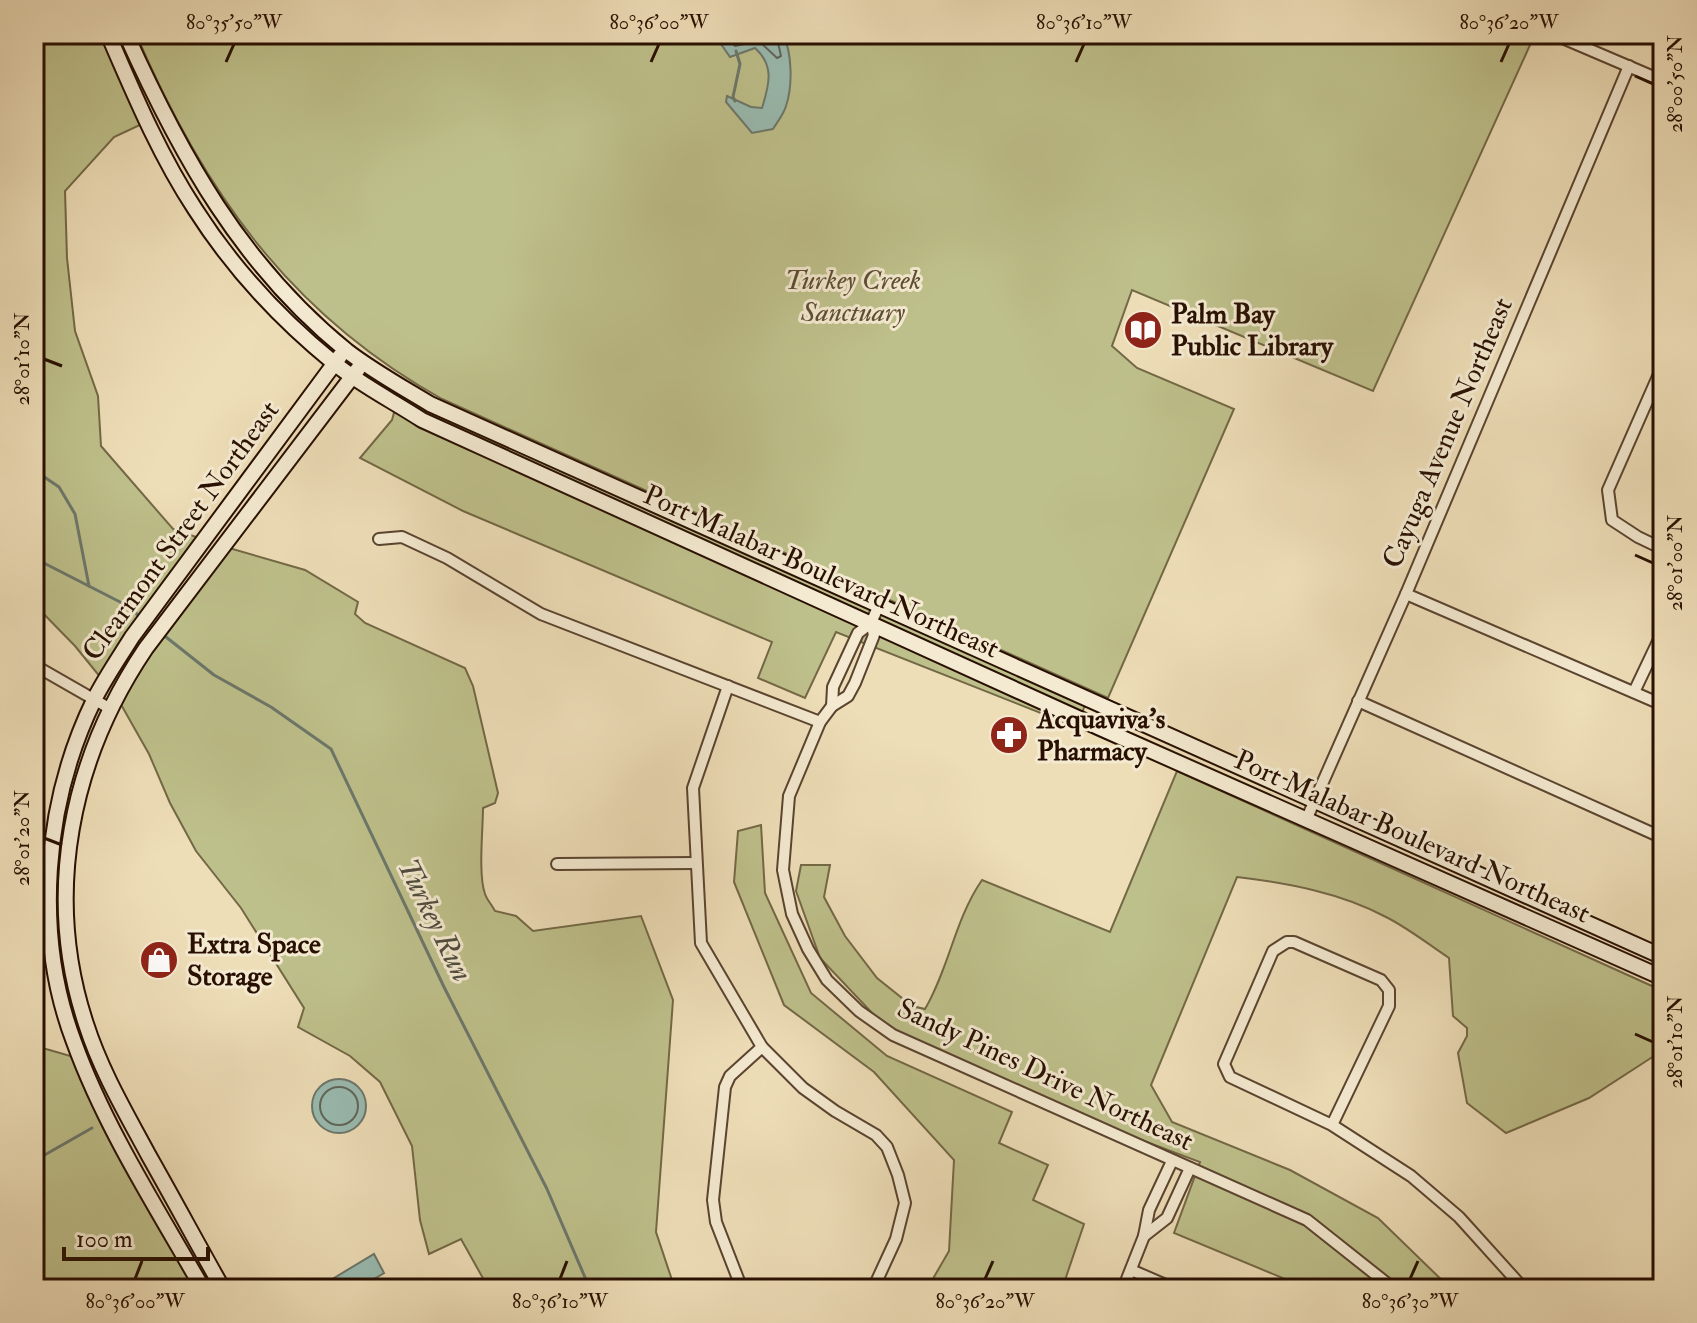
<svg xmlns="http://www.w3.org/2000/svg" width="1697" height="1323" viewBox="0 0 1697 1323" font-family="'IM FELL Double Pica',serif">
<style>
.green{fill:#bec08b;stroke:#736846;stroke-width:2}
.water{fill:#99bcb2;stroke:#6c776b;stroke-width:2}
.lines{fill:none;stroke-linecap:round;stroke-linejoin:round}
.shore{stroke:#60665a;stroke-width:2}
.stream{stroke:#6c776b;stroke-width:3}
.street-casing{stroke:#5a432f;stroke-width:14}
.secondary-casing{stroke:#280f01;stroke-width:18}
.street{stroke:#f4ead1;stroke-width:10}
.secondary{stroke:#f4ead1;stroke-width:14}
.ticks{fill:none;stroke:#280f01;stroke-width:3}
.labels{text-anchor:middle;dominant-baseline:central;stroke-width:6;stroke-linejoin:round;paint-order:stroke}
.park-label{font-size:28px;font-style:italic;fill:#5c4d31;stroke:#f4ead1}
.poi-label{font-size:28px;font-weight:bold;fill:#280f01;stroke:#f4ead1;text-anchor:start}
.street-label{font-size:28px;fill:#280f01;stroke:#f4ead1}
.water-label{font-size:30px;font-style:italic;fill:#504c3f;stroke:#f4ead1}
.neatline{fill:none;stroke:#280f01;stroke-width:3}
.ticks-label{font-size:20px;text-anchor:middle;fill:#280f01}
</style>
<rect width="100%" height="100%" fill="#eedeb8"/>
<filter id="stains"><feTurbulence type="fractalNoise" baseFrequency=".0025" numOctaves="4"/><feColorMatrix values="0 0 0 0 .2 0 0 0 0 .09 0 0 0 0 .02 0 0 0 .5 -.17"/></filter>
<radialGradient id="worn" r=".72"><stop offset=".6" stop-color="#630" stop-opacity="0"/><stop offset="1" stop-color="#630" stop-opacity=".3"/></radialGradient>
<!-- green -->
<g class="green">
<path d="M34,34H102L142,124L114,137L65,191L67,258L75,331L98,396L101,446L173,529L199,538L101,678L75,646L34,604Z"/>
<path d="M136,34H1535L1373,391L1132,290L1112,346L1137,368L1234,409L1108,698L442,399C291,315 203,191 136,34Z"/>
<path d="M400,392L1085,705L1082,713L424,415L398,398Z"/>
<path d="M395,409L1077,723L1076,727L836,632L805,698L758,678L772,642L463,511L360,458L392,420Z"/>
<path d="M229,548L305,570L358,602L355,614L365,623L465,668L473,686L498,793L495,803L483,808C483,829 478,875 485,894C487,900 492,905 495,911L516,916L533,931L641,916L673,1000L656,1232L675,1289H489L461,1239L429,1254L420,1220L412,1146L380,1082L350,1056L298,1027L304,1008L241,908L196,851L170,803L149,754L119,701L128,684Z"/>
<path d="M1177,771L1663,991V1059L1654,1056L1589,1098L1506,1133L1467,1103L1458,1053L1467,1036V1028L1453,1016L1449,958C1428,944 1408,928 1386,917C1341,893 1288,883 1237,877L1151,1085L1172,1122L1290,1170L1378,1218L1451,1289H1303L1302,1286L1174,1233L1200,1162L1128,1135L965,1062L893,1035L820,958L796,891L801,865H830L824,897L845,936L877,978L912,1006L925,1009C949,968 955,919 982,880L1110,932Z"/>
<path d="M761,825L765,893L811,993L887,1056L1012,1112L999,1143L1048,1165L1033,1200L1084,1224L1062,1289H927L949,1251L954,1160L874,1072L784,1005L734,882L738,831Z"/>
<path d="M39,1047L74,1057L105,1124L102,1126L195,1289H34V1050Z"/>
</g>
<!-- water -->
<g class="water">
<path d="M714,34H783C792,53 793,85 786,106C784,114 777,122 773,129L752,133L726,102L727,96L751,107L762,108C769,85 775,66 755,48L730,57Z"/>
<circle cx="339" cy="1106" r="27"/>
<path d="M374,1254L384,1273L357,1289H327L324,1284Z"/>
</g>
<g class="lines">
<!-- shore -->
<g class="shore">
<path d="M725,34L735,46L759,41L777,58L781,56L776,34"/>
<circle cx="339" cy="1106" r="19"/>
</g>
<!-- stream -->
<g class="stream">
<path d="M735,101L733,97L740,64L736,51"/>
<path d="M34,470L59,487L75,514L89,586"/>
<path d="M34,558L126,605L138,615"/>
<path d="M166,637L214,675L271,707L331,749L444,987L547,1189L590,1289"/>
<path d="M34,1161L92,1128"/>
</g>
<defs>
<g id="street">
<path d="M1553,34L1663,81"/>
<path d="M1663,365L1608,490L1612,520L1638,537L1663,549"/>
<path d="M379,539L402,537L447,558L541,614L820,722"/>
<path d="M1406,594L1663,705"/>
<path d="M879,605L871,623L858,633L833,687L832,706L820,722L789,796L783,870L792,914L808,949L827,980L859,1011L893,1035L1307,1220L1394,1289"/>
<path d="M34,665L109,708"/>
<path d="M728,686L693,788L701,943L762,1047L803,1088L835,1111L876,1135L887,1147L898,1175L905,1203L896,1239L873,1289"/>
<path d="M1634,692L1663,631"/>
<path d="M1358,701L1663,838"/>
<path d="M832,706L848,696L855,683L874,635L871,623"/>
<path d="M1307,818L1406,594L1629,66"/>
<path d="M557,864L696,863"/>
<path d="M1332,1125L1389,1006V990L1381,980L1294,942H1287L1273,951L1224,1064L1230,1077L1332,1125L1411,1176L1459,1217L1524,1289"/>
<path d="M1144,1236L1167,1218L1190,1168"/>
<path d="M1131,1270L1175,1289"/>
<path d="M742,1289L716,1222L713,1200L725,1087L730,1076L762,1047"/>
<path d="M1123,1289L1144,1236L1149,1210L1172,1161"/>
</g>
<g id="secondary">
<path d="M108,34C134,94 159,154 195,209C232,267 281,320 334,363C361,385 393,401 422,420L1100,728L1663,978"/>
<path d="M126,34C181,156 241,265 347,351C373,371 402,387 430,404L1663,957"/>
<path d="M203,1289C158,1210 105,1128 74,1042C33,934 44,803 94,700C105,678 119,658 132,637L340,356"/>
<path d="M223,1289C198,1245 174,1200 149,1156C126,1113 101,1071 86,1024C43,894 71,759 146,648L358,369"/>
</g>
</defs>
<!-- street casing -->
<use href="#street" class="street-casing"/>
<!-- secondary casing -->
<use href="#secondary" class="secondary-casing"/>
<!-- street -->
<use href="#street" class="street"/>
<!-- secondary -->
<use href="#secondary" class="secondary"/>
</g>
<!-- ticks -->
<path class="ticks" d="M226,62L234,44M651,62L659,44M1076,62L1084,44M1501,62L1509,44M1635,76L1653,84M44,359L62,366M1635,555L1653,563M44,838L62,845M1635,1034L1653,1042M135,1279L142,1261M560,1279L567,1261M985,1279L993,1261M1410,1279L1418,1261"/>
<!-- icons -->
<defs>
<symbol id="library-disc" viewBox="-11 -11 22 22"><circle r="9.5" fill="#8f2418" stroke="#f4ead1"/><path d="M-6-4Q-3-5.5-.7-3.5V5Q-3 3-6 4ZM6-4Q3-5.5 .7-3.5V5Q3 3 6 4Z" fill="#fff"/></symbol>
<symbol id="pharmacy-disc" viewBox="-11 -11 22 22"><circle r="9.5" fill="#8f2418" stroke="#f4ead1"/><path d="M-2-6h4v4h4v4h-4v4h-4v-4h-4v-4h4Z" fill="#fff"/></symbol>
<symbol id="shop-disc" viewBox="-11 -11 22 22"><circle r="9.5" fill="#8f2418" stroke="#f4ead1"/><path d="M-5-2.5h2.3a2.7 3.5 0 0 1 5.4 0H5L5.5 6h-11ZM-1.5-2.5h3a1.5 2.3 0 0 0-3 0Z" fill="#fff"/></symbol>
</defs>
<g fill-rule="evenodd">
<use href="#library-disc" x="1121" y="308" width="44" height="44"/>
<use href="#pharmacy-disc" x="987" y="713" width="44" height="44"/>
<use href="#shop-disc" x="137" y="938" width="44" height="44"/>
</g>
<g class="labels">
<!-- park labels -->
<g class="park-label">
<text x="853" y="280">Turkey Creek<tspan x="853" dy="32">Sanctuary</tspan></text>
</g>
<!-- poi labels -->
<g class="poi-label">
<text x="1171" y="314">Palm Bay<tspan x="1171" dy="32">Public Library</tspan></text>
<text x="1037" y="719">Acquaviva's<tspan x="1037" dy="32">Pharmacy</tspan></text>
<text x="187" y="944">Extra Space<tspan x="187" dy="32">Storage</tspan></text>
</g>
<!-- street labels -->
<g class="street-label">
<text transform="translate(1448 433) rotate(-67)">Cayuga Avenue Northeast</text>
<text transform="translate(181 531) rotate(-54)">Clearmont Street Northeast</text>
<text transform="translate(821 572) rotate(24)">Port Malabar Boulevard Northeast</text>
<text transform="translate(1412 837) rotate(24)">Port Malabar Boulevard Northeast</text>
<text transform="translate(1045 1075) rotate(25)">Sandy Pines Drive Northeast</text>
</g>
<!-- water labels -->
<g class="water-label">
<text transform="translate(435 920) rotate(64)">Turkey Run</text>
</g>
</g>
<!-- margin -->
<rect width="1697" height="1323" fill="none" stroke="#eedeb8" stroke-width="88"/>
<!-- scale -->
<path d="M64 1247v12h144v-12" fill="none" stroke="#280f01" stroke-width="4"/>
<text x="76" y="1247" font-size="24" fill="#280f01" stroke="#f4ead1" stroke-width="6" paint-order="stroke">100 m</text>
<rect x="44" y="44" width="1609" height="1235" class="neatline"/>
<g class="ticks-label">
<text x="234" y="29">80°35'50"W</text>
<text x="659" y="29">80°36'00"W</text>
<text x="1084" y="29">80°36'10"W</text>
<text x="1509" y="29">80°36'20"W</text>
<text transform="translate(1675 84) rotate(-90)" y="7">28°00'50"N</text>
<text transform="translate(22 359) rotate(-90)" y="7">28°01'10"N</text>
<text transform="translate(1675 563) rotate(-90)" y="7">28°01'00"N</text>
<text transform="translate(22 838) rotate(-90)" y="7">28°01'20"N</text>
<text transform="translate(1675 1042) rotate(-90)" y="7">28°01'10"N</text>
<text x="135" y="1308">80°36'00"W</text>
<text x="560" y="1308">80°36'10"W</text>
<text x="985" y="1308">80°36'20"W</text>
<text x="1410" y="1308">80°36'30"W</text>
</g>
<rect width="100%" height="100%" filter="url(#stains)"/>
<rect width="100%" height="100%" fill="url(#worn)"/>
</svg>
